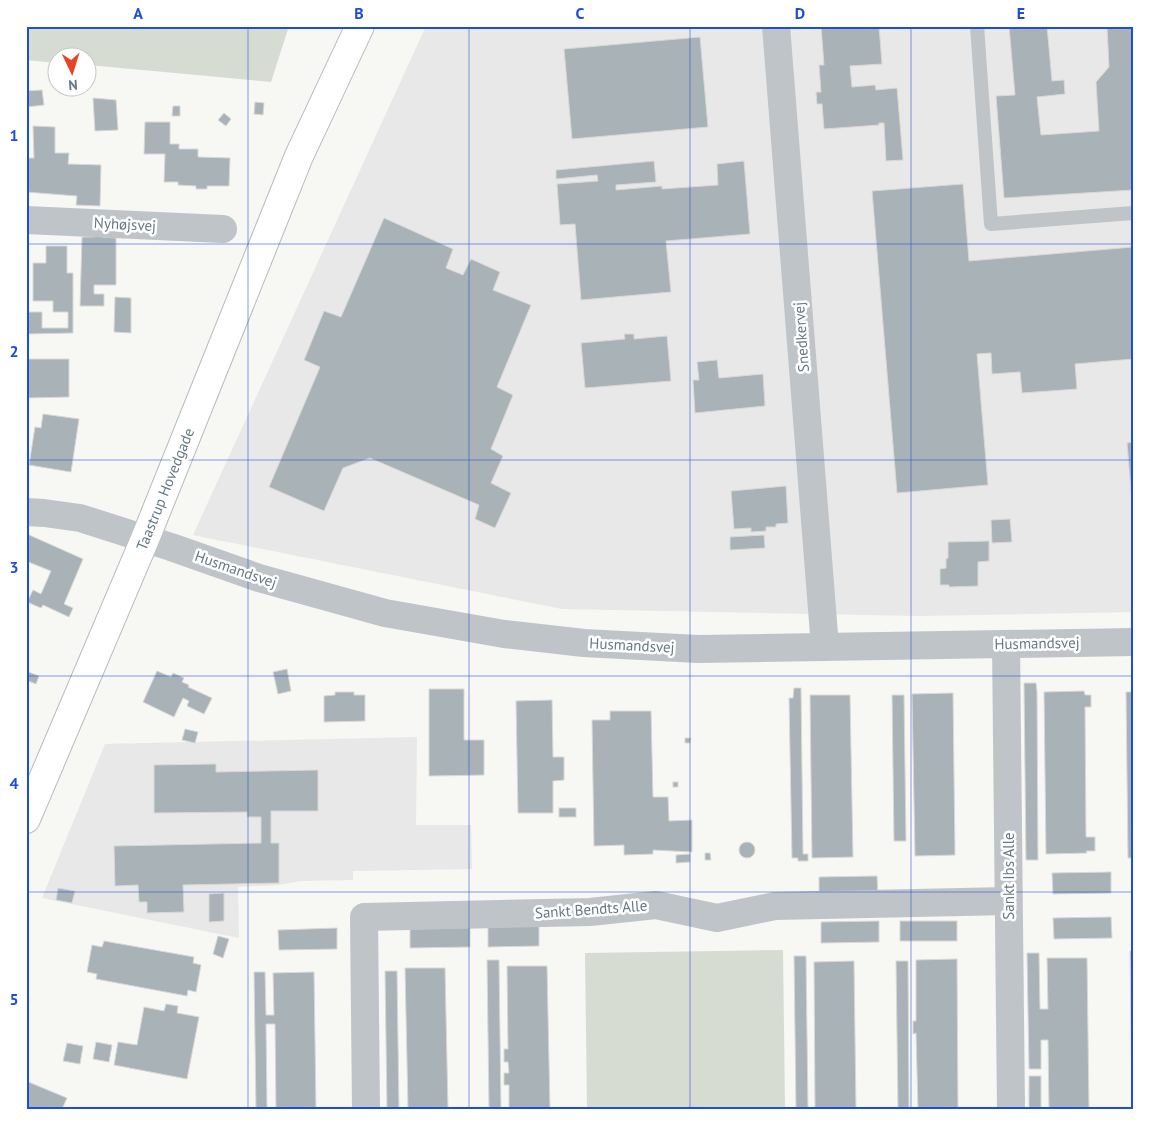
<svg xmlns="http://www.w3.org/2000/svg" width="1159" height="1135" viewBox="0 0 1159 1135" font-family="'PT Sans',sans-serif">
<style>
.built{fill:#e7e8e7}
.green{fill:#d7dcd2}
.building{fill:#a8b2b7;stroke:#d8d8d6}
.lines{fill:none;stroke-linecap:round;stroke-linejoin:round}
.secondary-casing{stroke:#b4babe;stroke-width:30}
.lane{stroke:#bfc4c8;stroke-width:14}
.street{stroke:#bfc4c8;stroke-width:28}
.secondary{stroke:#fff;stroke-width:28}
.grid{fill:none;stroke:#1d4ed8;stroke-width:1;stroke-opacity:0.55}
.labels{text-anchor:middle;dominant-baseline:central;stroke-width:5;stroke-linejoin:round;paint-order:stroke}
.street-label{font-size:15px;fill:#657985;stroke:#fff}
.neatline{fill:none;stroke:#1d4ed8;stroke-width:2}
.grid-label{font-size:16px;text-anchor:middle;font-weight:bold;fill:#1d4ed8}
</style>
<rect width="100%" height="100%" fill="#f7f7f3"/>
<!-- built -->
<g class="built">
<path d="M426,26H1133V612L919,616L562,609L193,535Z"/>
<path d="M417,737L416,825H471L472,869L353,871V880L301,881L279,885L238,887L239,938L42,898L105,744Z"/>
</g>
<!-- green -->
<g class="green">
<path d="M26,26H289L271,82L88,65V58H58L57,63L26,60Z"/>
<path d="M783,950L785,1109H587L585,953Z"/>
</g>
<!-- building -->
<g class="building">
<path d="M821,26H879L882,64L850,66L852,87L875,85L876,90L897,88L903,160L886,161L884,123H879V125L824,129L822,104H817L816,92H821L819,65H824Z"/>
<path d="M1009,26H1047L1052,81L1064,80L1065,94L1037,97L1041,135L1099,131L1096,82L1109,67L1107,26H1133V190L1004,198L996,96L1015,95Z"/>
<path d="M700,37L708,127L572,139L564,49Z"/>
<path d="M42,90L44,105L27,107L26,91Z"/>
<path d="M93,98L116,100L118,130L95,131Z"/>
<path d="M255,102L264,103L263,115L254,114Z"/>
<path d="M173,106H180V116H172Z"/>
<path d="M224,113L231,119L226,126L218,120Z"/>
<path d="M145,122H170V144H179V149H198V157L230,158L229,186H207V189H196V186L178,185V182H164L165,154H144Z"/>
<path d="M33,126L55,127V153H69L68,164L101,165L100,206L76,205L77,196L26,192V158H34Z"/>
<path d="M654,161L656,182L616,185V190L662,186V189L718,185L717,164L744,161L750,234L666,241L671,292L581,300L575,224L560,225L557,184L598,181L597,175L556,179V170Z"/>
<path d="M963,184L969,261L1133,247V359L1075,364L1077,389L1022,393L1020,372L992,374L991,353L977,354L988,485L897,493L872,191Z"/>
<path d="M384,218L453,249L446,268L463,275L471,259L500,272L493,290L531,305L497,387L513,395L491,449L503,456L491,483L511,493L495,528L475,519L479,505L370,458L343,468L324,511L269,487L320,367L304,360L324,311L341,317Z"/>
<path d="M94,235H102V237L116,238V285H94V294H104V306H80L82,237H94Z"/>
<path d="M46,246H67V273H73V333L26,334V312H42V328H68V312H53V301H33V263H46Z"/>
<path d="M115,297L131,298V333L114,332Z"/>
<path d="M624,334H634V339L667,336L671,381L585,388L581,343L625,339Z"/>
<path d="M26,359H69V397L26,398Z"/>
<path d="M717,360L719,378L763,374L765,406L695,413L693,380H699L697,362Z"/>
<path d="M43,414L79,419L71,472L29,465L35,427L41,428Z"/>
<path d="M1133,442V514L1127,443Z"/>
<path d="M786,486L788,523L776,524V527H766V531L751,532V528L734,529L731,491Z"/>
<path d="M1010,519L1012,542L992,543L991,520Z"/>
<path d="M27,534L83,559L64,604L73,608L69,617L43,605L41,608L27,602L33,590L41,594L51,571L26,561Z"/>
<path d="M764,535L765,548L730,550V537Z"/>
<path d="M989,541V561L978,562V586L949,587V585H940V569L946,568V559L948,558V542Z"/>
<path d="M287,669L291,691L278,694L273,672Z"/>
<path d="M26,671L39,676L36,684L26,680Z"/>
<path d="M157,671L171,677L173,673L184,678L182,682L189,685L188,687L212,698L204,714L187,706L189,701L183,698L174,717L143,702Z"/>
<path d="M1024,683H1036L1037,692L1038,860H1026Z"/>
<path d="M794,688H801L803,854H808V861H798V858H792L789,698H793Z"/>
<path d="M429,689H464V740H484V775L429,776Z"/>
<path d="M1084,691L1085,695H1091V707H1085L1086,837H1095V851H1086L1087,853L1046,854L1044,692Z"/>
<path d="M335,692H354V695H365V721L324,722V696L335,695Z"/>
<path d="M1126,692H1133V858H1128Z"/>
<path d="M953,693L955,855L915,856L912,694Z"/>
<path d="M810,695H850L853,857L812,858Z"/>
<path d="M892,695H904L906,841H894Z"/>
<path d="M552,700L553,757H564V780L553,781V813H518L516,701Z"/>
<path d="M610,711H651L653,797H668L669,821L692,820V852L653,850V854L624,855V845L594,846L592,720H610Z"/>
<path d="M185,729L198,732L195,743L182,740Z"/>
<path d="M685,738H691L690,743H685Z"/>
<path d="M216,764V772L318,770V811H271V843H279V883L183,885L184,912L147,913V902H139L138,885L115,886L114,846L261,843V817H247V812L154,813V765Z"/>
<rect x="673" y="782" width="5" height="5"/>
<rect x="559" y="808" width="17" height="9"/>
<circle cx="747" cy="850" r="8"/>
<path d="M705,853H710L711,860H705Z"/>
<path d="M690,854V862L676,863V855Z"/>
<path d="M1111,872V893L1053,894L1052,873Z"/>
<path d="M877,876L878,897L819,898V877Z"/>
<path d="M58,888L75,891L72,903L56,900Z"/>
<path d="M224,893V921L209,922V894Z"/>
<path d="M1111,917L1112,938L1054,939L1053,918Z"/>
<path d="M879,921V942L821,943V922Z"/>
<rect x="900" y="921" width="57" height="20"/>
<path d="M539,926V946L488,947V927Z"/>
<path d="M470,927V947L410,948V929Z"/>
<path d="M337,928V949L279,950L278,930Z"/>
<path d="M218,936L229,939L223,958L213,954Z"/>
<path d="M104,941L194,957L193,963L201,965L196,992L188,990L187,996L96,979L97,974L87,972L92,945L102,947Z"/>
<path d="M1130,951H1133V1109H1132Z"/>
<path d="M1027,953H1039L1040,1009H1048L1047,958H1087L1089,1109H1049L1048,1040H1041V1069H1029Z"/>
<path d="M794,956H806L808,1109H796Z"/>
<path d="M957,959L958,1109H918L916,1033L913,1034V1021H916V960Z"/>
<path d="M487,960H499L501,1109H489Z"/>
<path d="M854,961L856,1109H815L814,962Z"/>
<path d="M896,961H908L909,1109H898Z"/>
<path d="M507,966H547L550,1109H509V1085H504V1073H509L508,1062H504V1049H508Z"/>
<path d="M405,968H445L448,1109H408Z"/>
<path d="M385,971H397L399,1109H387Z"/>
<path d="M254,972H265L266,1015H274L273,973L314,972L316,1109H276L275,1024H266L267,1109H256Z"/>
<path d="M166,1004L178,1006L177,1013L199,1017L187,1079L114,1065L118,1042L137,1045L144,1007L164,1011Z"/>
<path d="M96,1042L112,1045L109,1062L93,1059Z"/>
<path d="M67,1043L83,1046L80,1064L63,1061Z"/>
<rect x="1029" y="1076" width="12" height="33"/>
<path d="M26,1081L67,1098L62,1109H26Z"/>
</g>
<g class="lines">
<defs>
<path id="secondary" d="M26,819L145,539L299,156L360,26"/>
</defs>
<!-- secondary casing -->
<use href="#secondary" class="secondary-casing"/>
<!-- lane -->
<path class="lane" d="M977,26L991,224L1133,213"/>
<!-- street -->
<g class="street">
<path d="M776,26L825,647"/>
<path d="M26,220L223,229"/>
<path d="M26,512L44,513L80,518L171,547L259,578L385,613L504,634L584,643L698,649L1133,642"/>
<path d="M1006,644L1011,1109"/>
<path d="M366,1109L364,917L590,912L656,905L717,918L775,906L1008,901"/>
</g>
<!-- secondary -->
<use href="#secondary" class="secondary"/>
</g>
<!-- grid -->
<path class="grid" d="M248,26V1109M469,26V1109M690,26V1109M911,26V1109M26,244H1133M26,460H1133M26,676H1133M26,892H1133"/>
<g class="labels">
<!-- street labels -->
<g class="street-label">
<text transform="translate(125 224) rotate(3)">Nyhøjsvej</text>
<text transform="translate(801 337) rotate(-94)">Snedkervej</text>
<text transform="translate(165 489) rotate(-68)">Taastrup Hovedgade</text>
<text transform="translate(236 569) rotate(19)">Husmandsvej</text>
<text transform="translate(1037 643) rotate(-1)">Husmandsvej</text>
<text transform="translate(632 645) rotate(3)">Husmandsvej</text>
<text transform="translate(1008 876) rotate(-90)">Sankt Ibs Alle</text>
<text transform="translate(591 909) rotate(-4)">Sankt Bendts Alle</text>
</g>
</g>
<!-- border -->
<rect width="1159" height="1135" fill="none" stroke="#ffffff" stroke-width="55"/>
<!-- north arrow -->
<g transform="translate(72 72) rotate(176)"><circle r="24" fill="#ffffff" stroke="#c1c9ce"/>
<path d="M0-4L9 19L0 12L-9 19Z" fill="#e64424"/>
<text y="-8" font-size="14" font-weight="bold" text-anchor="middle" fill="#657985">N</text>
</g>
<rect x="28" y="28" width="1104" height="1080" class="neatline"/>
<g class="grid-label">
<text x="138" y="19">A</text>
<text x="359" y="19">B</text>
<text x="580" y="19">C</text>
<text x="800" y="19">D</text>
<text x="1021" y="19">E</text>
<text x="14" y="141">1</text>
<text x="14" y="357">2</text>
<text x="14" y="573">3</text>
<text x="14" y="789">4</text>
<text x="14" y="1005">5</text>
</g>
</svg>
